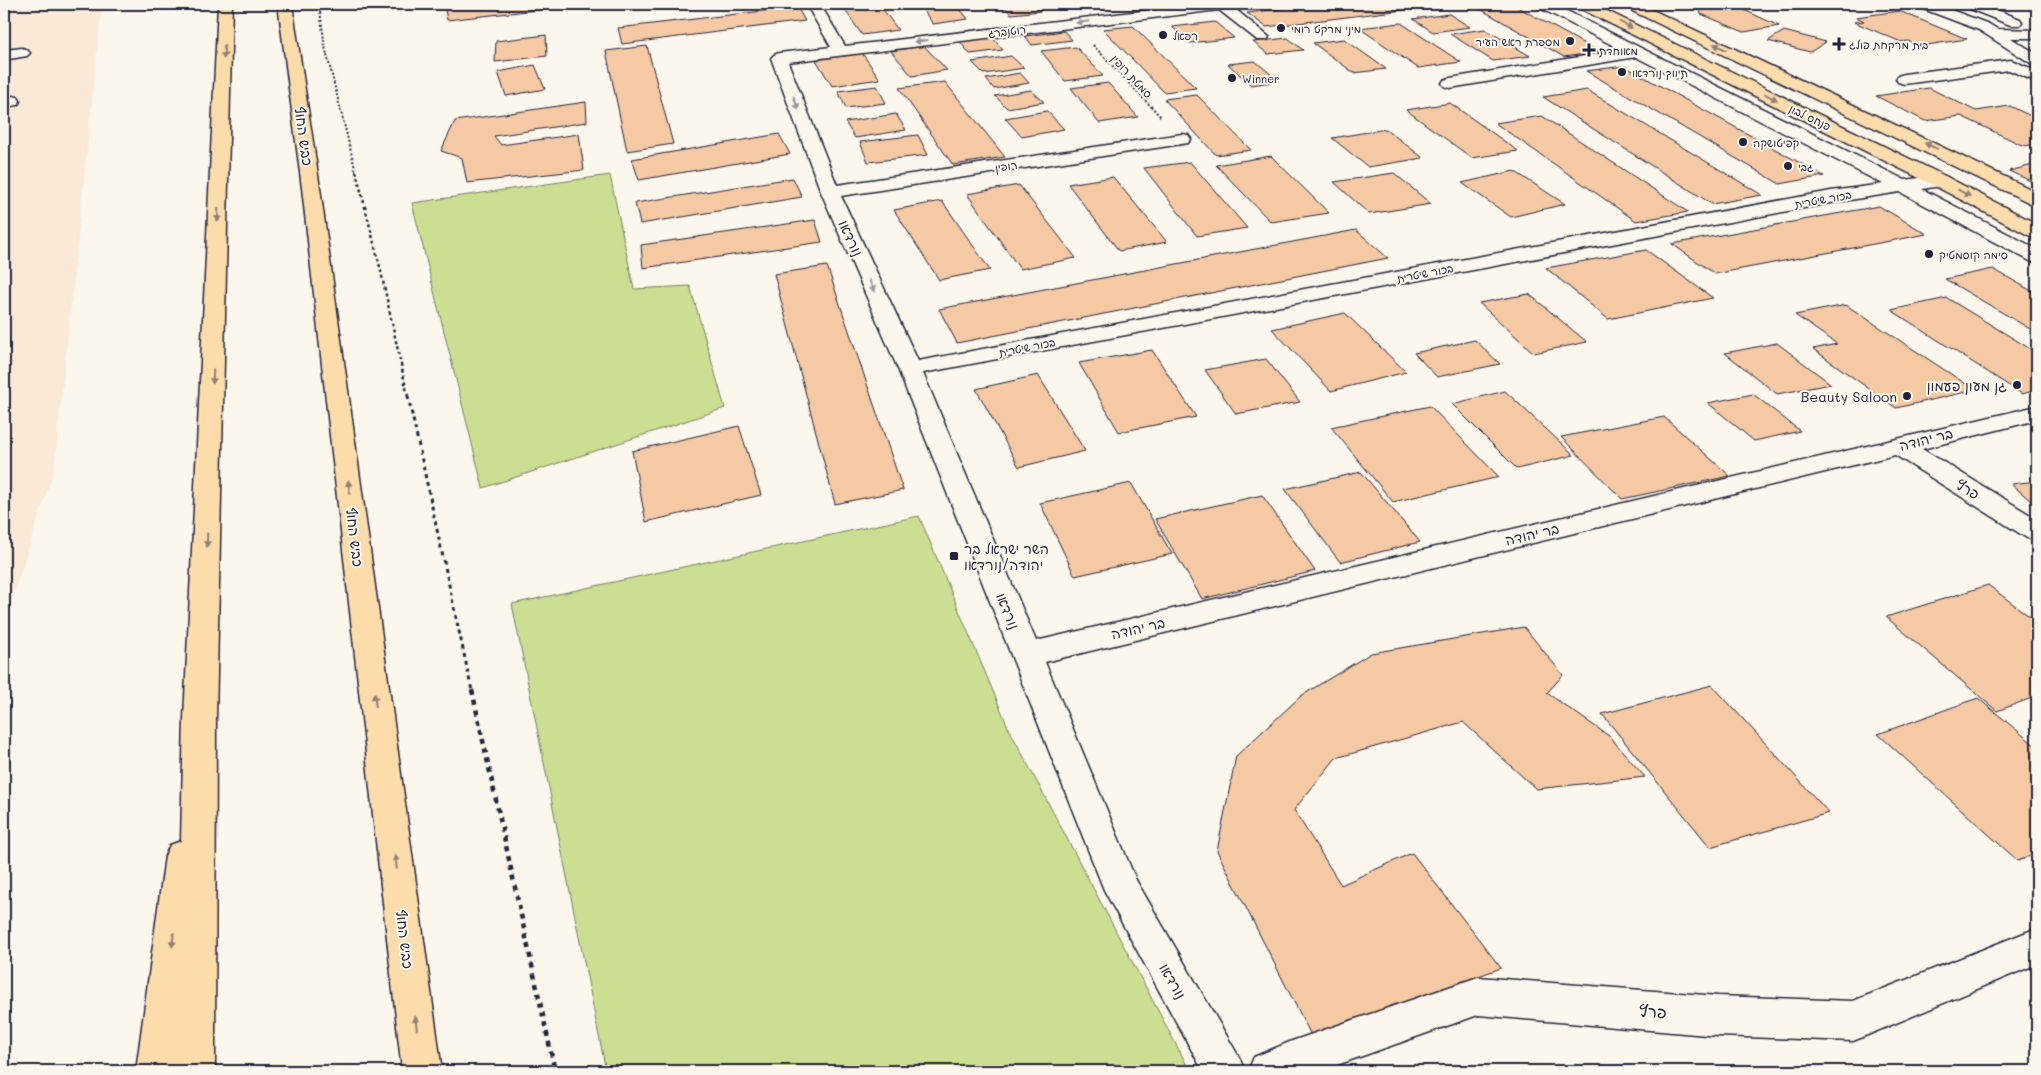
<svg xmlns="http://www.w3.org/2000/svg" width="2041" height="1075" viewBox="0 0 2041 1075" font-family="Mali,'Playpen Sans Hebrew',sans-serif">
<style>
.built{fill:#fae9d7}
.green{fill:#ccde92;stroke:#778066}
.building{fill:#f6c9a5;stroke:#22223b}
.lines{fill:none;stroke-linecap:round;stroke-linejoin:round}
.minor-casing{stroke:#22223b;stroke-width:3}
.major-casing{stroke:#22223b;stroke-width:3}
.highway-casing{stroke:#22223b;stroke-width:3}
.path-far3{stroke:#22223b;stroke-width:2;stroke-dasharray:2 2;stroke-linecap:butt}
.path-far2{stroke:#22223b;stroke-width:2.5;stroke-dasharray:3 3;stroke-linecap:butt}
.path-far1{stroke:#22223b;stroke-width:3;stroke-dasharray:4 4;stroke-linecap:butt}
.path{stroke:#22223b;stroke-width:4.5;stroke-dasharray:5 5;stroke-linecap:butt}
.minor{fill:#fbf7ec;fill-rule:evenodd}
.major{fill:#fddcac;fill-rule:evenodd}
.highway{fill:#fddcac;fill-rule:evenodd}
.oneway{fill:#99979c}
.oneway2{fill:#907f74}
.poi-dot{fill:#22223b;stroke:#fbf7ec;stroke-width:2}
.labels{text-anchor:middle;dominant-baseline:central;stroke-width:4;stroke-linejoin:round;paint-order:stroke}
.far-poi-label{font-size:11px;fill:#22223b;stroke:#fbf7ec;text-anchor:start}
.far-street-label{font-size:11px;fill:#22223b;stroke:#fbf7ec}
.street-label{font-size:14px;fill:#22223b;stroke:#fbf7ec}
.poi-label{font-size:14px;fill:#22223b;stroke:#fbf7ec;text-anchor:end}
.near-street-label{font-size:16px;fill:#22223b;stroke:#fbf7ec}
</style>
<rect width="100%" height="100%" fill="#fbf7ec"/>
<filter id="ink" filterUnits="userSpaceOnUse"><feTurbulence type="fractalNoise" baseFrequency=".02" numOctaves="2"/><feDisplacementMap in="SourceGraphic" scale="10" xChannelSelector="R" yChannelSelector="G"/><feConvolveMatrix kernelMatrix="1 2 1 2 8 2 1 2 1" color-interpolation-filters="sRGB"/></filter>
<g filter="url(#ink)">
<!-- built -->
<path class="built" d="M4,4H102L54,470L4,623Z"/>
<!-- green -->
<g class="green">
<path d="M610,175L634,289L690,286L725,408L483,488L412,203Z"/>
<path d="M919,516L1009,729L1190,1071H606L512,604Z"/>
</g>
<!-- building -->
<g class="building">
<path d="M444,4H590L447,20Z"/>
<path d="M841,4H879L898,30L862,35Z"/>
<path d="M919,4H956L968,19L933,24Z"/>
<path d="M1002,4H1035L1041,11L1011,14Z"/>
<path d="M1320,4H1451L1266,27L1247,13Z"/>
<path d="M1490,4H1512L1599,52L1564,57L1475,6Z"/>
<path d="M1697,4H1743L1742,9L1779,26L1744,32L1701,14Z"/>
<path d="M797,7L805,21L622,44L618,28Z"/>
<path d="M1899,11L1967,39L1920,46L1908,41L1901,42L1854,22L1864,21L1856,17Z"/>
<path d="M1449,14L1470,27L1433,32L1413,19Z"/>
<path d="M1215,22L1234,38L1190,43L1172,27Z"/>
<path d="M1401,23L1461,62L1418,68L1359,28Z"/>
<path d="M1133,26L1196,88L1164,92L1103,29Z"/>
<path d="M1485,29L1530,56L1493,61L1450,34Z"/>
<path d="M1064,31L1072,40L1032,45L1025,36Z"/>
<path d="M1784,31L1826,42L1810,52L1768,41Z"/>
<path d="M546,35L547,56L495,62L496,41Z"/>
<path d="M992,37L1003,50L970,54L960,42Z"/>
<path d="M1288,38L1303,50L1268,54L1253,42Z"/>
<path d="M1344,39L1386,69L1354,73L1313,43Z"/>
<path d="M647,46L673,144L627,151L606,51Z"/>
<path d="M924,46L947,70L912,76L891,51Z"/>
<path d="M1076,47L1103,76L1065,81L1041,51Z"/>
<path d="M862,53L880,79L832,86L816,60Z"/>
<path d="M1011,56L1024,68L984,74L972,62Z"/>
<path d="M1255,61L1279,81L1251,85L1228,64Z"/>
<path d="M535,65L545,89L506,96L498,72Z"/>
<path d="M1624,66L1824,176L1780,184L1586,71Z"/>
<path d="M1020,73L1029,83L994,89L986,79Z"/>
<path d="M945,82L1005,157L953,165L899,88Z"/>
<path d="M1108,83L1138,117L1099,123L1071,88Z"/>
<path d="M877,86L886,103L846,108L838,91Z"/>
<path d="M1929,88L1976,111L2010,106L2037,119V144L2024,146L1961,116L1925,121L1876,96Z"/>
<path d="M1031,90L1044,102L1007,108L995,96Z"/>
<path d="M1587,90L1762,195L1712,204L1543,97Z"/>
<path d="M1197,95L1251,150L1216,155L1164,99Z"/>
<path d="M586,102L587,122L494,136L501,145L579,134L584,170L467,183L462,158L441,151L455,121Z"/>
<path d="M1450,103L1518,151L1472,158L1406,110Z"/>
<path d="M1047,111L1064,129L1022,137L1005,118Z"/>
<path d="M896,114L906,130L855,138L845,122Z"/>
<path d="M1542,116L1688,212L1636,221L1495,123Z"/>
<path d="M1386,129L1423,158L1368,167L1332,138Z"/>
<path d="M779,134L790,154L639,180L632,159Z"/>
<path d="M918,135L928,155L868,162L860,142Z"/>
<path d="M1271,156L1329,213L1271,222L1216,165Z"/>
<path d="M1190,162L1247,228L1197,236L1144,168Z"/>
<path d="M2037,164V184L2009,171Z"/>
<path d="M1514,171L1565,204L1511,217L1462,183Z"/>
<path d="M1394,173L1431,204L1369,214L1334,182Z"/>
<path d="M1113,177L1167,242L1119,251L1068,184Z"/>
<path d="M793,178L802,197L640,224L635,203Z"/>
<path d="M1019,185L1076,258L1020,269L967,194Z"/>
<path d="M942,201L990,270L939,280L894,210Z"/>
<path d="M1879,206L1927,234L1715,274L1672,244Z"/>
<path d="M815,220L822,242L643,268L641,245Z"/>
<path d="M1356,230L1388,258L957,343L939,309Z"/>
<path d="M1646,250L1713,298L1608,319L1546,268Z"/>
<path d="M827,266L903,490L835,504L774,274Z"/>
<path d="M1993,269L2037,294V333L1945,279Z"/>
<path d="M1529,294L1587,342L1534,353L1479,303Z"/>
<path d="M1947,298L2037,353V390L2022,394L1891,310Z"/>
<path d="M1846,305L1975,390L1896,408L1813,349L1837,344L1795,315Z"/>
<path d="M1345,313L1406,372L1331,391L1272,329Z"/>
<path d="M1475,340L1500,364L1437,377L1414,353Z"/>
<path d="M1777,343L1831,384L1777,394L1725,353Z"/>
<path d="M1152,350L1196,417L1119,432L1079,363Z"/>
<path d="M1266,359L1300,402L1236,414L1205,370Z"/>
<path d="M1038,375L1085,451L1019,467L976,389Z"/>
<path d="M1505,391L1574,455L1517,469L1452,404Z"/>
<path d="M1753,394L1800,431L1754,441L1708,403Z"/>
<path d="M1430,406L1499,477L1393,502L1331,427Z"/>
<path d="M1664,417L1730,476L1622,499L1561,437Z"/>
<path d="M739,426L761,495L646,522L632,451Z"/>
<path d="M1361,472L1420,542L1340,562L1285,489Z"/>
<path d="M2037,481V506L2011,484Z"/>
<path d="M1131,483L1172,554L1075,576L1040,503Z"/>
<path d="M1262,495L1315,571L1202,599L1155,519Z"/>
<path d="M1988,585L2037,622V696L1997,711L1886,617Z"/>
<path d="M1524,627L1563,675L1547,693L1609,736L1645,777L1536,789L1463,722L1336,758L1294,810L1341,885L1412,853L1501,968L1311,1035L1217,851L1236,756L1301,696L1371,653Z"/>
<path d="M1712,685L1829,813L1710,847L1602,714Z"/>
<path d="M1978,698L2037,747V853L2018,861L1878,734Z"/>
</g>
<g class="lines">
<defs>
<g id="minor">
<path d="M806,4H820L845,46L1201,4H1242L1240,7L1234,8L1269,37L1267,40H1257L1219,10L788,62L837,185L1182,134L1188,135L1191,139L1188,143L1182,144L841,196L918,361L1831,191L1883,184L1636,57L1450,88L1444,86L1442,83L1444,80L1450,78L1622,50L1538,7L1536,4H1553L1905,180L1940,175L1947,177L1949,181L1947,185L1922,189L2037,249V263L2030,261L1900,192L1831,203L923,373L1036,641L2037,406V420L1922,449L2037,519V540L2027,538L1895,455L1045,662L1136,880L1239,1057L1245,1071H1203L1104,890L898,369L821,192L771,58L774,55L779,53L831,47Z"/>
<path d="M1916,4H1935L1989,24L1997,29L2037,30V38H2011L2037,54V66L2032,64L1979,30L1918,7Z"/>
<path d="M1963,4H1982L2020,19L2022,22L2020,25H2010L1965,7Z"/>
<path d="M22,48L27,50L30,53L27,56L4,60V50Z"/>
<path d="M2011,60L2037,71V82L2009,70L1904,84L1898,82L1896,79L1898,76L1904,74Z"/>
<path d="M12,96L18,97L20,101L18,105L4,107V97Z"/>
<path d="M2037,928V964L1853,1041L1718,1036L1478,1015L1320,1071H1248L1254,1057L1292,1041L1478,977L1718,996L1853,1001Z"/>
</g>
<g id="major">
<path d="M1575,4H1593L1947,177L2037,224V238L2030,236L1933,185L1577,7Z"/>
<path d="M1622,4H1640L2037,192V205L2030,203L1624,7Z"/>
</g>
<g id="highway">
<path d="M218,4H232L216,718L215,1071H136L165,856L170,845L181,841L184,718Z"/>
<path d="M278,4H292L320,188L442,1071H402L302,188Z"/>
</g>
</defs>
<!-- minor casing -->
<use href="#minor" class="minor-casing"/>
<!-- major casing -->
<use href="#major" class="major-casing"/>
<!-- highway casing -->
<use href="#highway" class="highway-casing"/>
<!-- path-far3 -->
<g class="path-far3">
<path d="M319,4L325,47L356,172"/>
<path d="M1093,45L1161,117"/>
</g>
<!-- path-far2 -->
<path class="path-far2" d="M356,171L380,267L408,397"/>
<!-- path-far1 -->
<path class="path-far1" d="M408,396L472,691"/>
<!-- path -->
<path class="path" d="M472,690L555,1071"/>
<!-- minor -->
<use href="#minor" class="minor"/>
<!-- major -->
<use href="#major" class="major"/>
<!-- highway -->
<use href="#highway" class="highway"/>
</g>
<!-- one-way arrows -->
<defs><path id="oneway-solid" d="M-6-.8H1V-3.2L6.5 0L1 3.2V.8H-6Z" transform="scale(1.25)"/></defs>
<g class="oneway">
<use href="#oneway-solid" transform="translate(1083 22) rotate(173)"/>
<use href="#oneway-solid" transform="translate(921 41) rotate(173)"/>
<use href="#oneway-solid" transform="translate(796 103) rotate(70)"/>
<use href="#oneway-solid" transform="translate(872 286) rotate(65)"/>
</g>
<g class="oneway2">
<use href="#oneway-solid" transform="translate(1626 25) rotate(26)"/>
<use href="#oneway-solid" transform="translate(1720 47) rotate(-155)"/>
<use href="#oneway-solid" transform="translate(224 52) rotate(92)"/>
<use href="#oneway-solid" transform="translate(1771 97) rotate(26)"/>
<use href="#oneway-solid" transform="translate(1931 146) rotate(-155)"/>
<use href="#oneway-solid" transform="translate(1964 193) rotate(28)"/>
<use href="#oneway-solid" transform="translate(218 215) rotate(92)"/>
<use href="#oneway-solid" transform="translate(213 377) rotate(92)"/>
<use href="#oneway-solid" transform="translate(349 487) rotate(-97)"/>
<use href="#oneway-solid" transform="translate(207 540) rotate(92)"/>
<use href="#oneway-solid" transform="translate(375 700) rotate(-97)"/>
<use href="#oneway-solid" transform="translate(396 862) rotate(-97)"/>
<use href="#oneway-solid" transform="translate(173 940) rotate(97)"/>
<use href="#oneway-solid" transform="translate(416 1023) rotate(-97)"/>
</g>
</g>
<!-- markers -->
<g class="poi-dot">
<circle cx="1281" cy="28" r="5"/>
<circle cx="1163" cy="35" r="5"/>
<circle cx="1570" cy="41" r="5"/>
<path d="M1836.5 36.5h5v5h5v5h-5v5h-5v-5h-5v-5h5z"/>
<path d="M1586.5 42.5h5v5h5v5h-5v5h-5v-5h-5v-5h5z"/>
<circle cx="1622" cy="72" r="5"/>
<circle cx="1232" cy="78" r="5"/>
<circle cx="1743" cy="142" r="5"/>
<circle cx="1788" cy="166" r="5"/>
<circle cx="1929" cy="254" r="5"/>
<circle cx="2017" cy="385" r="5"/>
<circle cx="1907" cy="396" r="5"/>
<rect x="949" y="551" width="10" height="10" rx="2.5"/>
</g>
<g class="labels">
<!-- far-poi labels -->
<g class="far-poi-label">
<text x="1291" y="28">מיני מרקט רומי</text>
<text x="1173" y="35">רפאל</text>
<text x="1560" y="41" text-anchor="end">מספרת ראש העיר</text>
<text x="1849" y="44">בית מרקחת פולג</text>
<text x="1599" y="50">מאוחדת</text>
<text x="1632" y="72">תיווך נורדאו</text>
<text x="1242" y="78">Winner</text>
<text x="1753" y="142">קפיטושקה</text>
<text x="1798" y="166">גבי</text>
<text x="1939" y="254">סימה קוסמטיק</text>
</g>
<!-- far-street labels -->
<g class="far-street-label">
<text transform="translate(1007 31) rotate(-7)">רוטנברג</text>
<text transform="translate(1132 76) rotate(47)">סמטת רופין</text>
<text transform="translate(1810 117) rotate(26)">פנחס לבון</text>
<text transform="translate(1006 166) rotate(-9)">רופין</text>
<text transform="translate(1823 199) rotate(-10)">בכור שיטרית</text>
<text transform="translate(1425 273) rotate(-11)">בכור שיטרית</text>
<text transform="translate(1027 347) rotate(-11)">בכור שיטרית</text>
</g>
<!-- street labels -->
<g class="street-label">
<text transform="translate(304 136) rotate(82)">כביש החוף</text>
<text transform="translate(851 238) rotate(65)">נורדאו</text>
<text transform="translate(1926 439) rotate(-14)">בר יהודה</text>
<text transform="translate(1968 489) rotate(31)">פרץ</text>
<text transform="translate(1532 534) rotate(-13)">בר יהודה</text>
<text transform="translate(355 537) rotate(83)">כביש החוף</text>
<text transform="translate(1008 611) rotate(68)">נורדאו</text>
<text transform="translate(1138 628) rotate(-13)">בר יהודה</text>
<text transform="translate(405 939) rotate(83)">כביש החוף</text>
<text transform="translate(1173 981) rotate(60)">נורדאו</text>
</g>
<!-- poi labels -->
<g class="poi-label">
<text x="2007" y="385">גן מעון פעמון</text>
<text x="1897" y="396">Beauty Saloon</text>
<text x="964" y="548" text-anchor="start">השר ישראל בר<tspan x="964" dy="16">יהודה/נורדאו</tspan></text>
</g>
<!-- near-street labels -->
<g class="near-street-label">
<text transform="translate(1653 1011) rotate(5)">פרץ</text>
</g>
</g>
<!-- margin -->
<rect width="2041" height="1075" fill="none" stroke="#fbf7ec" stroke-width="20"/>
<rect x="10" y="10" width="2021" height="1055" fill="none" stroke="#22223b" stroke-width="2" filter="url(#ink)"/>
</svg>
